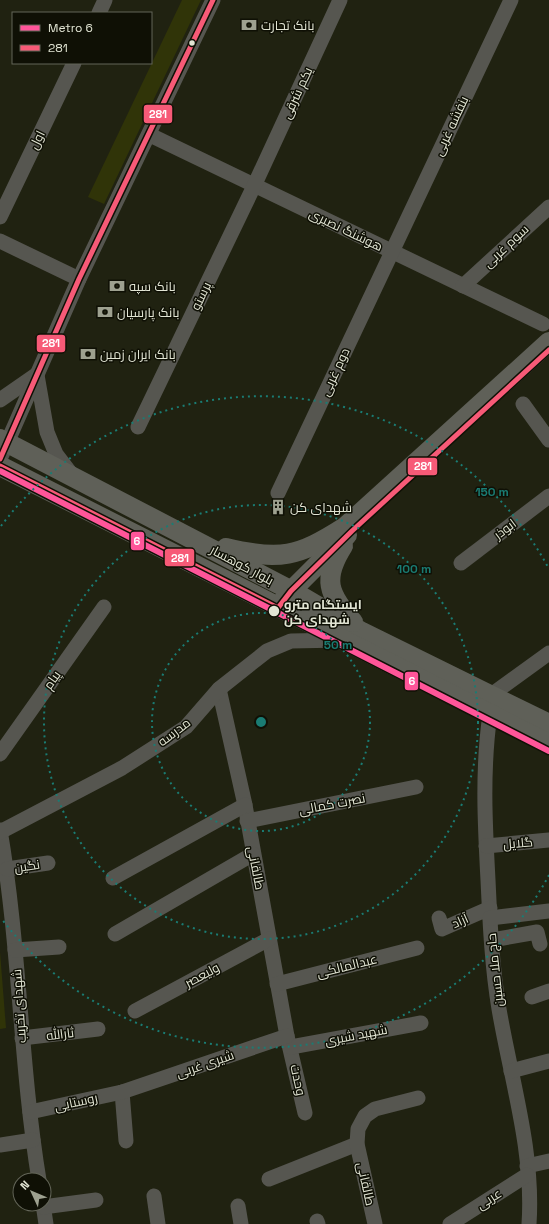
<svg xmlns="http://www.w3.org/2000/svg" width="549" height="1224" viewBox="0 0 549 1224" font-family="'Space Grotesk',Cairo,sans-serif">
<style>
.green{fill:#303408}
.lines{fill:none;stroke-linecap:round;stroke-linejoin:round}
.minor{stroke:#565650;stroke-width:15}
.major{stroke:#5f6058;stroke-width:20}
.bus-1-casing{stroke:#0f1005;stroke-width:8}
.bus-1{stroke:#f75a77;stroke-width:5}
.metro-1-casing{stroke:#0f1005;stroke-width:9}
.metro-1{stroke:#f59;stroke-width:6}
.ring{fill:none;stroke:#1a7c73;stroke-width:2;stroke-dasharray:2 4}
.bus-dot{fill:#e2e5d4;stroke:#0f1005;stroke-width:1.5}
.labels{text-anchor:middle;dominant-baseline:central;stroke-width:3;stroke-linejoin:round;paint-order:stroke}
.poi-label{font-size:13px;fill:#e2e5d4;stroke:#0f1005;text-anchor:start}
.street-label{font-size:13px;fill:#e2e5d4;stroke:#0f1005}
.stop-label{font-size:13px;font-weight:bold;fill:#e2e5d4;stroke:#0f1005;text-anchor:start}
.centre{fill:#1a7c73;stroke:#0f1005;stroke-width:2}
.ring-label{font-size:12px;text-anchor:middle;font-weight:bold;fill:#1a7c73;stroke:#0f1005;stroke-width:3;stroke-linejoin:round;paint-order:stroke}
.line-badge{stroke:#0f1005;stroke-width:1.5}
.badge-label{font-size:11px;text-anchor:middle;font-weight:bold;fill:#fff}
</style>
<rect width="100%" height="100%" fill="#202211"/>
<!-- green -->
<g class="green">
<path d="M182,0H201L104,204L88,197Z"/>
<path d="M0,952L6,1028L0,1029Z"/>
</g>
<g class="lines">
<!-- minor -->
<g class="minor">
<path d="M99,13L105,0"/>
<path d="M150,135L543,324"/>
<path d="M0,217L74,63"/>
<path d="M0,241L79,279"/>
<path d="M463,286L549,207"/>
<path d="M37,375L47,432L56,454L72,475"/>
<path d="M0,400L36,375"/>
<path d="M523,404L549,440"/>
<path d="M138,427L254,186L340,0"/>
<path d="M0,459L79,279L213,0"/>
<path d="M278,493L511,0"/>
<path d="M461,563L549,496"/>
<path d="M219,689L245,805L287,1036L305,1113"/>
<path d="M491,695L549,653"/>
<path d="M490,714C482,770 485,825 488,880C490,923 492,967 499,1009C511,1080 534,1151 529,1224"/>
<path d="M0,754L104,607"/>
<path d="M247,821L416,787"/>
<path d="M0,830C20,946 20,1064 39,1180"/>
<path d="M0,832L122,768L186,727L219,689L267,651L291,641L341,640"/>
<path d="M486,846L549,840"/>
<path d="M7,869L48,863"/>
<path d="M113,878L245,805"/>
<path d="M439,918L442,929L490,908"/>
<path d="M490,918L549,911"/>
<path d="M115,934L253,854"/>
<path d="M492,940L537,932L540,944"/>
<path d="M15,950L59,947"/>
<path d="M277,984L417,948"/>
<path d="M532,997L549,991"/>
<path d="M135,1011L269,939"/>
<path d="M22,1038L98,1029"/>
<path d="M291,1047L421,1023"/>
<path d="M511,1071L549,1061"/>
<path d="M122,1092L126,1141"/>
<path d="M30,1112L122,1092L287,1036"/>
<path d="M0,1145L33,1140"/>
<path d="M527,1166L549,1161"/>
<path d="M269,1179L357,1144"/>
<path d="M154,1196L158,1224"/>
<path d="M43,1204L46,1224"/>
<path d="M238,1206L241,1224"/>
<path d="M43,1207L96,1200"/>
<path d="M317,1221L318,1224"/>
<path d="M375,1224L357,1144L358,1129L365,1116L375,1109L418,1098"/>
<path d="M450,1224L527,1175"/>
</g>
<!-- major -->
<g class="major">
<path d="M0,439L294,592L362,632L549,724"/>
<path d="M0,466L549,744"/>
<path d="M343,546C322,579 328,594 353,622"/>
<path d="M226,548C280,561 298,557 345,527L549,342"/>
<path d="M283,601L291,591L347,535"/>
</g>
<defs>
<g id="bus-1">
<path d="M0,459L79,279L213,0"/>
<path d="M0,466L278,608L291,591L352,531L549,350"/>
</g>
</defs>
<!-- bus-1 casing -->
<use href="#bus-1" class="bus-1-casing"/>
<!-- bus-1 -->
<use href="#bus-1" class="bus-1"/>
<defs>
<path id="metro-1" d="M0,471L549,751"/>
</defs>
<!-- metro-1 casing -->
<use href="#metro-1" class="metro-1-casing"/>
<!-- metro-1 -->
<use href="#metro-1" class="metro-1"/>
</g>
<!-- distance rings -->
<g class="ring">
<circle cx="261" cy="722" r="109"/>
<circle cx="261" cy="722" r="217"/>
<path d="M549 875A326 326 0 0 1 1 918M1 526A326 326 0 0 1 549 569"/>
</g>
<!-- icons -->
<defs>
<symbol id="bank-bare" viewBox="-9 -9 18 18"><path d="M-6-4H6V4H-6ZM0-2.3a2.3 2.3 0 1 0 0 4.6a2.3 2.3 0 1 0 0-4.6Z" fill="#9ea190" stroke="#0f1005" stroke-width="2.5" paint-order="stroke"/></symbol>
<symbol id="building-bare" viewBox="-9 -9 18 18"><path d="M-4-6H4V6H1V3H-1V6H-4ZM-2.5-4.3h1.7v1.8h-1.7ZM.8-4.3h1.7v1.8H.8ZM-2.5-1h1.7V.8h-1.7ZM.8-1h1.7V.8H.8Z" fill="#9ea190" stroke="#0f1005" stroke-width="2.5" paint-order="stroke"/></symbol>
</defs>
<g fill-rule="evenodd">
<use href="#bank-bare" x="238" y="14" width="22" height="22"/>
<use href="#bank-bare" x="106" y="275" width="22" height="22"/>
<use href="#bank-bare" x="94" y="301" width="22" height="22"/>
<use href="#bank-bare" x="77" y="343" width="22" height="22"/>
<use href="#building-bare" x="267" y="496" width="22" height="22"/>
</g>
<!-- markers -->
<g class="bus-dot">
<circle cx="192" cy="43" r="3.5"/>
<circle cx="274" cy="611" r="6"/>
</g>
<g class="labels">
<!-- poi labels -->
<g class="poi-label">
<text x="261" y="25">بانک تجارت</text>
<text x="129" y="286">بانک سپه</text>
<text x="117" y="312">بانک پارسیان</text>
<text x="100" y="354">بانک ایران زمین</text>
<text x="290" y="507">شهدای کن</text>
</g>
<!-- street labels -->
<g class="street-label">
<text transform="translate(297 93) rotate(-65)">یکم شرقی</text>
<text transform="translate(451 126) rotate(-65)">بنفشه غربی</text>
<text transform="translate(37 140) rotate(-64)">اول</text>
<text transform="translate(346 230) rotate(26)">هوشنگ نصیری</text>
<text transform="translate(506 246) rotate(-43)">سوم غربی</text>
<text transform="translate(201 296) rotate(-64)">پرستو</text>
<text transform="translate(335 372) rotate(-65)">دوم غربی</text>
<text transform="translate(505 529) rotate(-37)">ابوذر</text>
<text transform="translate(242 565) rotate(28)">بلوار کوهسار</text>
<text transform="translate(52 680) rotate(-55)">پیام</text>
<text transform="translate(174 732) rotate(-37)">مدرسه</text>
<text transform="translate(332 804) rotate(-11)">نصرت کمالی</text>
<text transform="translate(518 843) rotate(-5)">گلایل</text>
<text transform="translate(27 866) rotate(-9)">نگین</text>
<text transform="translate(256 868) rotate(79)">طالقانی</text>
<text transform="translate(460 921) rotate(-24)">آزاد</text>
<text transform="translate(347 966) rotate(-14)">عبدالمالکی</text>
<text transform="translate(495 970) rotate(-96)">حاج ملا حسین</text>
<text transform="translate(202 975) rotate(-28)">ولیعصر</text>
<text transform="translate(19 1006) rotate(-94)">شهدای تخریب</text>
<text transform="translate(60 1034) rotate(-7)">ثارالله</text>
<text transform="translate(356 1035) rotate(-11)">شهید شیری</text>
<text transform="translate(205 1064) rotate(-19)">شیری غربی</text>
<text transform="translate(298 1080) rotate(78)">وحدت</text>
<text transform="translate(76 1102) rotate(-12)">روستایی</text>
<text transform="translate(366 1184) rotate(78)">طالقانی</text>
<text transform="translate(489 1199) rotate(-33)">عربی</text>
</g>
<!-- stop labels -->
<g class="stop-label">
<text x="284" y="604">ایستگاه مترو<tspan x="284" dy="15">شهدای کن</tspan></text>
</g>
</g>
<circle cx="261" cy="722" r="6" class="centre"/>
<g class="ring-label">
<text x="492" y="496">150 m</text>
<text x="414" y="573">100 m</text>
<text x="338" y="649">50 m</text>
</g>
<g class="line-badge">
<rect x="143" y="104" width="30" height="20" rx="4" fill="#f75a77"/>
<rect x="36" y="334" width="30" height="19" rx="4" fill="#f75a77"/>
<rect x="407" y="457" width="31" height="19" rx="4" fill="#f75a77"/>
<rect x="130" y="531" width="15" height="20" rx="4" fill="#f59"/>
<rect x="164" y="548" width="31" height="19" rx="4" fill="#f75a77"/>
<rect x="404" y="671" width="15" height="20" rx="4" fill="#f59"/>
</g>
<g class="badge-label">
<text x="158" y="118">281</text>
<text x="51" y="347">281</text>
<text x="423" y="470">281</text>
<text x="137" y="545">6</text>
<text x="180" y="562">281</text>
<text x="412" y="685">6</text>
</g>
<!-- legend -->
<rect x="12" y="12" width="140" height="52" fill="#0f1005" stroke="#636558"/>
<rect x="20" y="25" width="20" height="6" fill="#ff5599" stroke="#636558"/>
<text x="48" y="32" font-size="12" fill="#e2e5d4">Metro 6</text>
<rect x="20" y="45" width="20" height="6" fill="#f75a77" stroke="#636558"/>
<text x="48" y="52" font-size="12" fill="#e2e5d4">281</text>
<!-- north arrow -->
<g transform="translate(32 1192) rotate(314)"><circle r="19" fill="#0f1005" stroke="#636558"/>
<path d="M0-3L7 15L0 10L-7 15Z" fill="#9ea190"/>
<text y="-6" font-size="11" font-weight="bold" text-anchor="middle" fill="#e2e5d4">N</text>
</g>
</svg>
